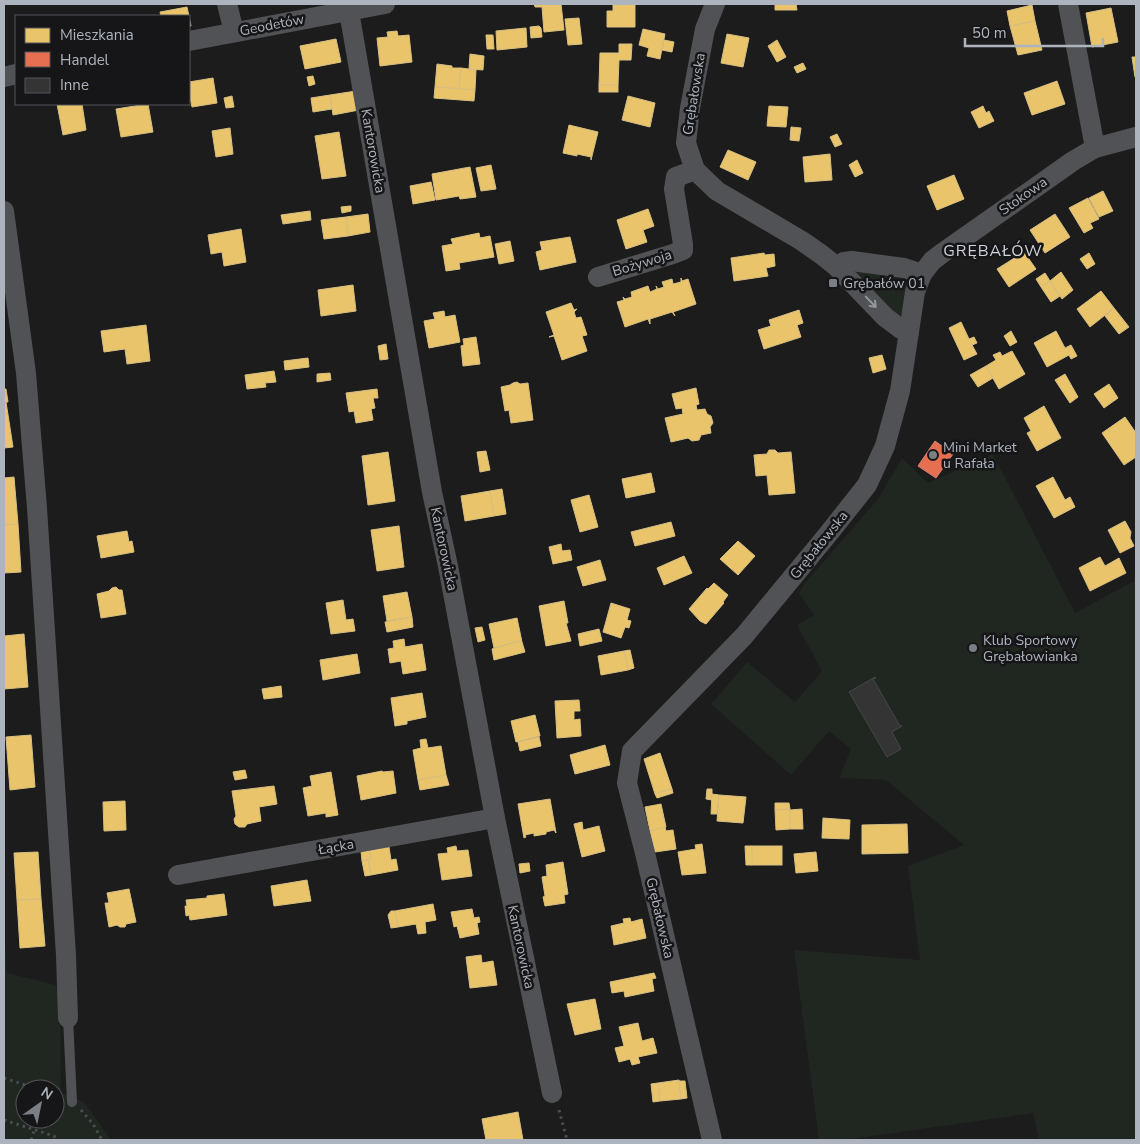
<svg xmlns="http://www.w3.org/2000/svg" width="1140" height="1144" viewBox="0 0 1140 1144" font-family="'Nunito Sans',sans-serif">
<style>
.green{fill:#1f2720;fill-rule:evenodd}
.homes{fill:#e9c46a;stroke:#d7bf83}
.shops{fill:#e76f51;stroke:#d68471}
.building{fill:#343434;stroke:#444648}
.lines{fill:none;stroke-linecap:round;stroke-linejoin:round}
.path{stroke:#4c4d50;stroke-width:3;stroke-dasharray:2.5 4;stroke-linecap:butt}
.service{stroke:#505255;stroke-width:10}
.minor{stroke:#505255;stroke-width:20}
.oneway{stroke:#91979e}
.poi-dot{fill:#7a7f85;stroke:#161618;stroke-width:2}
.labels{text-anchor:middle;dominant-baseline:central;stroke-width:5;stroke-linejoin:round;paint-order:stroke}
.street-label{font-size:14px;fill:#adb4bd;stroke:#161618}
.poi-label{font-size:14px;fill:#adb4bd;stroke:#161618;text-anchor:start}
.quarter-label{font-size:16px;letter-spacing:1px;fill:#cfd2d9;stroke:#161618}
</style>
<rect width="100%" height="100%" fill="#1c1c1c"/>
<!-- green -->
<g class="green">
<path d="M857,270L907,278L908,284L903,313L899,316L895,314L856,273Z"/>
<path d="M993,454L1075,613L1136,580V1140H1039L1033,1113L844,1140H819L794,950L920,960L908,866L964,845L886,780L839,778L851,749L829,731L791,775L711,704L747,662L795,702L822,671L797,625L814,615L799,593L804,584L878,499L902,458L928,483Z"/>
<path d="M4,934L7,973L60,986L61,1093L84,1102L111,1140H4ZM25,1089H55V1119H25Z"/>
</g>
<!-- homes -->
<g class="homes">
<path d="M534,4H561L564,30L544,32L542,7H535Z"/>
<path d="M613,4H635V27H607V11H613Z"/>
<path d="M775,4H796L797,10H775Z"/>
<path d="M1032,5L1035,21L1010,26L1007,11Z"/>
<path d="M187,7L191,26H189V16H161L160,12Z"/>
<path d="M1111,8L1118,42L1092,47L1086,13Z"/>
<path d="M579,18L582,44L568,45L565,19Z"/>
<path d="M1035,21L1042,50L1018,55L1010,26Z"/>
<path d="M539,26L541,28L542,37L531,38L530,27Z"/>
<path d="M526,28L527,47L497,50L496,31Z"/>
<path d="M643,29L665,34L660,59L647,56L649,48L639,45Z"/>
<path d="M397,31L398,36L409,35L412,62L380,66L377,38L388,37L387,32Z"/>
<path d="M727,34L749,38L743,67L721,63Z"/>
<path d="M486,35H493L494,49H487Z"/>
<path d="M336,39L341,62L305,69L300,46Z"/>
<path d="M664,40L674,42L672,52L662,50Z"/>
<path d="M777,40L786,57L777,62L768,46Z"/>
<path d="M619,44H632L631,60H619L618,85H599L600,53H619Z"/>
<path d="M470,54L484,56L483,70L469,69Z"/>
<path d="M1132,57H1136V77H1135Z"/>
<path d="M803,63L806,69L797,73L794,67Z"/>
<path d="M437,64L452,66V68H461L459,89L435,87Z"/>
<path d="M461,68L476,70L475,90L459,89Z"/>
<path d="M313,76L315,84L309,86L307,77Z"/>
<path d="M213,78L217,103L192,107L189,93V82Z"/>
<path d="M1057,81L1065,104L1032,115L1024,93Z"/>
<rect x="599" y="85" width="19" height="7"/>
<path d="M435,87L475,90L474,101L434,98Z"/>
<path d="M356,91L359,110L333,115L330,95Z"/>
<path d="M330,95L332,109L313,112L311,98Z"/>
<path d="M232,96L234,107L226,108L224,98Z"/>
<path d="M628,96L655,103L650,127L622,120Z"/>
<path d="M57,104H82L86,130L63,135Z"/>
<path d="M148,104L153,132L121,137L116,109Z"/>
<path d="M769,106L788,107L786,127L767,126Z"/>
<path d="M983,106L986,113L989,111L994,121L979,128L971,112Z"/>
<path d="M569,125L598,132L591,160V157L577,154V156L563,153Z"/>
<path d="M791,127L801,128L799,141L790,140Z"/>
<path d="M230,128L233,154L216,157L212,131Z"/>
<path d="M339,132L346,176L322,179L315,136Z"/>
<path d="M837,134L842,144L835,147L830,137Z"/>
<path d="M728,150L756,162L748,180L720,167Z"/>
<path d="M830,154L832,180L805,182L803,157Z"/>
<path d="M857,160L863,173L855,177L849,165Z"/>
<path d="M491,165L496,189L481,191L476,168Z"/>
<path d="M470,167L476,197L460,199L459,196L436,200L432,174Z"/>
<path d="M954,175L964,199L937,210L927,186Z"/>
<path d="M431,182L435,200L413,204L410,186Z"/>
<path d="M1103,191L1113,211L1099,217L1089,198Z"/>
<path d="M1088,198L1099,219L1090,223L1093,228L1084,233L1069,208Z"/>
<path d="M350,206H351V211L342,213L341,207Z"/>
<path d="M648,209L654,226L643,230L647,242L626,249L617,220Z"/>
<path d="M310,211L311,220L283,224L281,215Z"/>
<path d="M368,214L370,232L348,236L346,217Z"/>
<path d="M1055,214L1070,237L1045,253L1030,230Z"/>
<path d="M346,217L348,236L324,239L321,220Z"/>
<path d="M241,229L246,262L224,266L222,252L211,254L208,235Z"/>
<path d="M479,233L480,238L490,236L494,257L459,263L460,269L446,271L442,246L453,244L451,239Z"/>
<path d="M570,237L576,262L540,270L536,252L542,250L540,242Z"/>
<path d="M510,241L514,261L499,264L495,244Z"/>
<path d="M1024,252L1036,269L1009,287L997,269Z"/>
<path d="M764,253L765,255L774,254L775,266L766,268L768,276L734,281L731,258Z"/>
<path d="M1089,253L1095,264L1087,269L1080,259Z"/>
<path d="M1061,272L1073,290L1062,299L1050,281Z"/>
<path d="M1045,273L1050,281L1041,287L1036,279Z"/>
<path d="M681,278L682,281L688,279L696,304L673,312L675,316L672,312L650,319V324L648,319L625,327L617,302L624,300L623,297L625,299L632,297L631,292L648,286L650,292L657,289L656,286L658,289L664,287L662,282L672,279L673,284L681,282Z"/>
<path d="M1050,281L1060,296L1051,302L1041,287Z"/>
<path d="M353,285L356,311L321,316L318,290Z"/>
<path d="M1101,291L1114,308L1090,327L1077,309Z"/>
<path d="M571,303L574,310L577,309L574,312L576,318L581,317L587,335L582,336L587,351L562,360L554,336L549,337L554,335L546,312Z"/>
<path d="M1114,308L1129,327L1119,334L1105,316Z"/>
<path d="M799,310L803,323L797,325L801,337L764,349L758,330L771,326L769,320Z"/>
<path d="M444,311L445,317L455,315L460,342L429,348L424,321L435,319L433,313Z"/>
<path d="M961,322L969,339L974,337L977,343L972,345L977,354L964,360L949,328Z"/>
<path d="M146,325L150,361L127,364L125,349L104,352L101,331Z"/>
<path d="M1011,331L1017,342L1010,346L1004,336Z"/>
<path d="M1056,331L1065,348L1071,345L1077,356L1071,359L1069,355L1047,367L1034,343Z"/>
<path d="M476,337L480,364L463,366L461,346L464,345L463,339Z"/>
<path d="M386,344L388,359L380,360L378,346Z"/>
<path d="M1012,351L1025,374L999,389L986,366L996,360L993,355L1000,352L1002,356Z"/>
<path d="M882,355L886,369L873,373L869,358Z"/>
<path d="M308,358L309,367L285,370L284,361Z"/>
<path d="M986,366L993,378L978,387L970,375Z"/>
<path d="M274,371L276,382L265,383L266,387L247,389L245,375Z"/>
<path d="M330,373L331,380L317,382V374Z"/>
<path d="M1065,374L1078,397L1070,403L1055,380Z"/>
<path d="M517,382L520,384L528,383L533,420L511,423L509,410L505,411L501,387L510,385L513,383Z"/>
<path d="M1109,384L1118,398L1104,408L1094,394Z"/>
<path d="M696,388L699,404L696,405L697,410L705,409L707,414L711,416L713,423L710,427L711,433L701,435L699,440L692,441L688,438L671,442L665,418L683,414L682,408L676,409L672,394Z"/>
<path d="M4,389H6L8,402H6L13,447L4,448Z"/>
<path d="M377,389L378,398H373L375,408L371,409L373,420L356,423L354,411L349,412L346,393Z"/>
<path d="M1044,406L1061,438L1037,451L1027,433L1031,431L1024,418Z"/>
<path d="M1125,417L1136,433V457L1124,465L1102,433Z"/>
<path d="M769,450H775L778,453L791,452L795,493L769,495L767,475L756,476L754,455L767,454Z"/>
<path d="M486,451L490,470L480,472L477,452Z"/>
<path d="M388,452L395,501L368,505L362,456Z"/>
<path d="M651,473L655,492L626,498L622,479Z"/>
<path d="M14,477L18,524L4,525V478Z"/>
<path d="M1053,477L1065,500L1070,497L1075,507L1054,518L1036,486Z"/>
<path d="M502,489L506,514L494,516L490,491Z"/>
<path d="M490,491L494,516L465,521L461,496Z"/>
<path d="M589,495L598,527L580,532L571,500Z"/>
<path d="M1125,521L1131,532L1130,538L1134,546L1120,553L1108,530Z"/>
<path d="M671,522L675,536L635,546L631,532Z"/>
<path d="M18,524L21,572L4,573V525Z"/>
<path d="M399,526L404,567L377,571L371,530Z"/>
<path d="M127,531L129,542L132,541L134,552L101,558L97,536Z"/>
<path d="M738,541L755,556L738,575L720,559Z"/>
<path d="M561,544L562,551L570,550L572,560L553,564L549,547Z"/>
<path d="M684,556L692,573L664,585L657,568Z"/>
<path d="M1100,557L1105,566L1119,558L1126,573L1090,591L1079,568Z"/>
<path d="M600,560L606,580L583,586L577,567Z"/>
<path d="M714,583L728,595L723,602L724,603L706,624L700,621L689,609L707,588L708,589Z"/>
<path d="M116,587L119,590H122L126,614L101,618L97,594L109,591L112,588Z"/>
<path d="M407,592L412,617L387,621L383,596Z"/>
<path d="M343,600L346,620L353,619L355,631L331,634L326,603Z"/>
<path d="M564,601L568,623H566L571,641L546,646L539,606Z"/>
<path d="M611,603L630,609L627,620L631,621L629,628L625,627L621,638L603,632Z"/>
<path d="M412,617L413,627L387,632L385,622Z"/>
<path d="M517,618L522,642L519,643V641L494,648L489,624Z"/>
<path d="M482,627L485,640L478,642L475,628Z"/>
<path d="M599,629L602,641L580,646L578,634Z"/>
<path d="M24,634L28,687L4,689V636Z"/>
<path d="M404,639L405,647L422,644L426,670L403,674L401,661L390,663L388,649L394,648L393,641Z"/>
<path d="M519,641V643L522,642L525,652L494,660L492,649Z"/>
<path d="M630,650L634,668L628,670L624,651Z"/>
<path d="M624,651L628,670L601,675L598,656Z"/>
<path d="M357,654L360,673L323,680L320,660Z"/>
<path d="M281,686L282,697L264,699L262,689Z"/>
<path d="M422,693L426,717L407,721V724L395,726L391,698Z"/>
<path d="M579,700L580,711H574V720L580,719L581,736L557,738L555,701Z"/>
<path d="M535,715L540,736L516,742L511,721Z"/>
<path d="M31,735L35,787L10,790L6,737Z"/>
<path d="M539,737L541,746L520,751L518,742Z"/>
<path d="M426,739L428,748L441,746L446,775L418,780L413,750L421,748L420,740Z"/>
<path d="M605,745L610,765L575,774L570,755Z"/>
<path d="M660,753L672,789L655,794L644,759Z"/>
<path d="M245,770L247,778L235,780L233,772Z"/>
<path d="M382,771L383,772L393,771L396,793L361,800L357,776Z"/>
<path d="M331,772L338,815L326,817V813L308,816L303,788L312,786L310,776Z"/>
<path d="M446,775L449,785L420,790L418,780Z"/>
<path d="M274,786L277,804L259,807L261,821L247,824L245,827H239L235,824L234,819L236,816L232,791Z"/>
<path d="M672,789L673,793L657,798L655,794Z"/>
<path d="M707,789H712V800L706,799Z"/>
<path d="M712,794L719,795L717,814H711Z"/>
<path d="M719,795L746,797L743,823L717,821Z"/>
<path d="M550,799L556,833L554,830L546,832V834L534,836V833L525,835L526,837L524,838L518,804Z"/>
<path d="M125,801L126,830L104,831L103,802Z"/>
<path d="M775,803H789L790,809L775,810Z"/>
<path d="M661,804L666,827L650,831L645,807Z"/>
<path d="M790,809V829L776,830L775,810Z"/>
<path d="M802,809L803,829H790V810Z"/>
<path d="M823,818L850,820L849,839L822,838Z"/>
<path d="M582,822L583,830L599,826L605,851L582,857L574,824Z"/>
<path d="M907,824L908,853L862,854V825Z"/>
<path d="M665,827L666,831L673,830L676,849L655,852L650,831Z"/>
<path d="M702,844L706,873L682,875L678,852L696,849L695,845Z"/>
<path d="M456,846L457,851L468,850L472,876L442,880L438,854L448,853L447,848Z"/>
<path d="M745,846H752V865H746Z"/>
<rect x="752" y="846" width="30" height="19"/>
<path d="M389,847L391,860L396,859L398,870L371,875L368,860L371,859L369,850Z"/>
<path d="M369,850L371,859L362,861L361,851Z"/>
<path d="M38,852L41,899L17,900L14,853Z"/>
<path d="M816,852L818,871L796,873L794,854Z"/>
<path d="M368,860L371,875L365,876L362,861Z"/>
<path d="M563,862L568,894L564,895L565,903L545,906L543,897L545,896L542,877L547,876L546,865Z"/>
<path d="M529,863L530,871L520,873L519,864Z"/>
<path d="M307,880L311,901L274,906L271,886Z"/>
<path d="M129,889L136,922L126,924L125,927H120L117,925L109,927L105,903H109L107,893Z"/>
<path d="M224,894L227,915L190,920L189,915L186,916L185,906H187L186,900L207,898V896Z"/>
<path d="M41,899L45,946L20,948L17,900Z"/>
<path d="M433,904L436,920L425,922L426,933L418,934L416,924L398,927L395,911Z"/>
<path d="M472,909L474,918L479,917L480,922L477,923L479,934L460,938L457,926L454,927L451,912Z"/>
<path d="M391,911H395L398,927L391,928L388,915Z"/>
<path d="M630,918L631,922L642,919L646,938L614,945L611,926L624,923L623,919Z"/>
<path d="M481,955L482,963L493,961L497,985L470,988L466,957Z"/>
<path d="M654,973L656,978L652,979L654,991L625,997L624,991L612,993L610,982Z"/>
<path d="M595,999L601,1029L575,1035L567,1004Z"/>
<path d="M638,1023L642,1041L653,1038L657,1053L638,1057L640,1063L632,1065L630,1059L619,1062L615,1048L624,1046L619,1027Z"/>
<path d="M679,1080L681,1099L660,1101L658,1083Z"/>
<path d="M679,1081H685L687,1098L681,1099Z"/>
<path d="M658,1083L660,1101L653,1102L651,1084Z"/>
<path d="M518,1112L523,1140H486L482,1119Z"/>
</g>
<!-- shops -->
<path class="shops" d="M935,441L953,454L936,478L918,466Z"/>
<!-- building -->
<path class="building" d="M875,677L876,678L873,679L900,726H902L892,732L901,749L887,757L849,692Z"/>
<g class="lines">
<!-- path -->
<g class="path">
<path d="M4,1078L37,1089"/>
<path d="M81,1110L93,1124L102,1140"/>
<path d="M559,1110L567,1140"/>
<path d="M4,1120L54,1136L56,1140"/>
<path d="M31,1140L34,1131"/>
</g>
<!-- service -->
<path class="service" d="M68,1018L72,1102"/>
<!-- minor -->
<g class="minor">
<path d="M227,4L234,32"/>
<path d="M346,4L350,17L432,492L448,566L495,818L552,1093"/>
<path d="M715,4L705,29L690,108L686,143L695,170L717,191L802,241L822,255L837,267L885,317L901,329L909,332"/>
<path d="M1068,4L1095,148"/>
<path d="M189,41L385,4"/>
<path d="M4,77L16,74"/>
<path d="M4,211L26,373L37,508L66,955L68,1018"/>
<path d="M837,267L844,262L852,261L904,268L922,274"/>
<path d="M598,277L673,254L683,250V244L674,189L676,177L695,170"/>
<path d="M178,875L495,818"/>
<path d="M712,1140L645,853L627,783L632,751L744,636L829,533L867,485L885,446L900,391L915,292L922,274L932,261L941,254L1073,161L1095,148L1136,137"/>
</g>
</g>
<!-- one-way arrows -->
<defs><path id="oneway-shaft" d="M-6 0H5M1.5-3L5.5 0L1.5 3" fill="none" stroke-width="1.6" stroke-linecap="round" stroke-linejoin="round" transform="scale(1.25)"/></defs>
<use class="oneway" href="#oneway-shaft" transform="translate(871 302) rotate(46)"/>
<!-- markers -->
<g class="poi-dot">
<rect x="828" y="278" width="10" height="10" rx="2.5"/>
<circle cx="933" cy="455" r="5"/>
<circle cx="973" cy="648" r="5"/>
</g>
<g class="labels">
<!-- street labels -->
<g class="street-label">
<text transform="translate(272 25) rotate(-11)">Geodetów</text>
<text transform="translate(694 94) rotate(-81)">Grębałowska</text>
<text transform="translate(373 151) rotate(80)">Kantorowicka</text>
<text transform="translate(1023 196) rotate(-35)">Stokowa</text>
<text transform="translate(642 263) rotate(-17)">Bożywoja</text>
<text transform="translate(819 545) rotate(-51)">Grębałowska</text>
<text transform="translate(444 549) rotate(78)">Kantorowicka</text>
<text transform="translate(336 847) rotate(-10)">Łącka</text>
<text transform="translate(660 918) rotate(77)">Grębałowska</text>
<text transform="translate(521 947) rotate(78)">Kantorowicka</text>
</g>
<!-- poi labels -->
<g class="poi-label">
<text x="843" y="283">Grębałów 01</text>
<text x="943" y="447">Mini Market<tspan x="943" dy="16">u Rafała</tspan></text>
<text x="983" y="640">Klub Sportowy<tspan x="983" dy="16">Grębałowianka</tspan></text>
</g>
<!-- quarter labels -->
<g class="quarter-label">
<text x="993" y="251">GRĘBAŁÓW</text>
</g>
</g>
<!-- border -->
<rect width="1140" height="1144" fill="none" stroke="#adb4bd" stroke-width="10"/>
<!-- legend -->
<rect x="15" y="15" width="175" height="90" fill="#161618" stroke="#52555a"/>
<rect x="25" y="28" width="25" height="15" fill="#e9c46a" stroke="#52555a"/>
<text x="60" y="40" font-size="15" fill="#adb4bd">Mieszkania</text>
<rect x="25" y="52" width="25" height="15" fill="#e76f51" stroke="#52555a"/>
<text x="60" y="65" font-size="15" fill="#adb4bd">Handel</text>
<rect x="25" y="78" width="25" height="15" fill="#343434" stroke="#52555a"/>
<text x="60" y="90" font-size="15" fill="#adb4bd">Inne</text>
<!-- north arrow -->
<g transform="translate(40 1104) rotate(33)"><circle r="24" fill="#161618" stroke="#52555a"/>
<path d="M0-4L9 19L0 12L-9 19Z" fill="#7a7f85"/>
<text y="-8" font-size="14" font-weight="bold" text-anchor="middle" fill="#adb4bd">N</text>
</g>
<!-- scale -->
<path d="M965 38v8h138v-8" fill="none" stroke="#adb4bd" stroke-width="2.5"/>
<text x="972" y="38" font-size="15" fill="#adb4bd" stroke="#161618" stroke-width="4" paint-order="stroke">50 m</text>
</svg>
